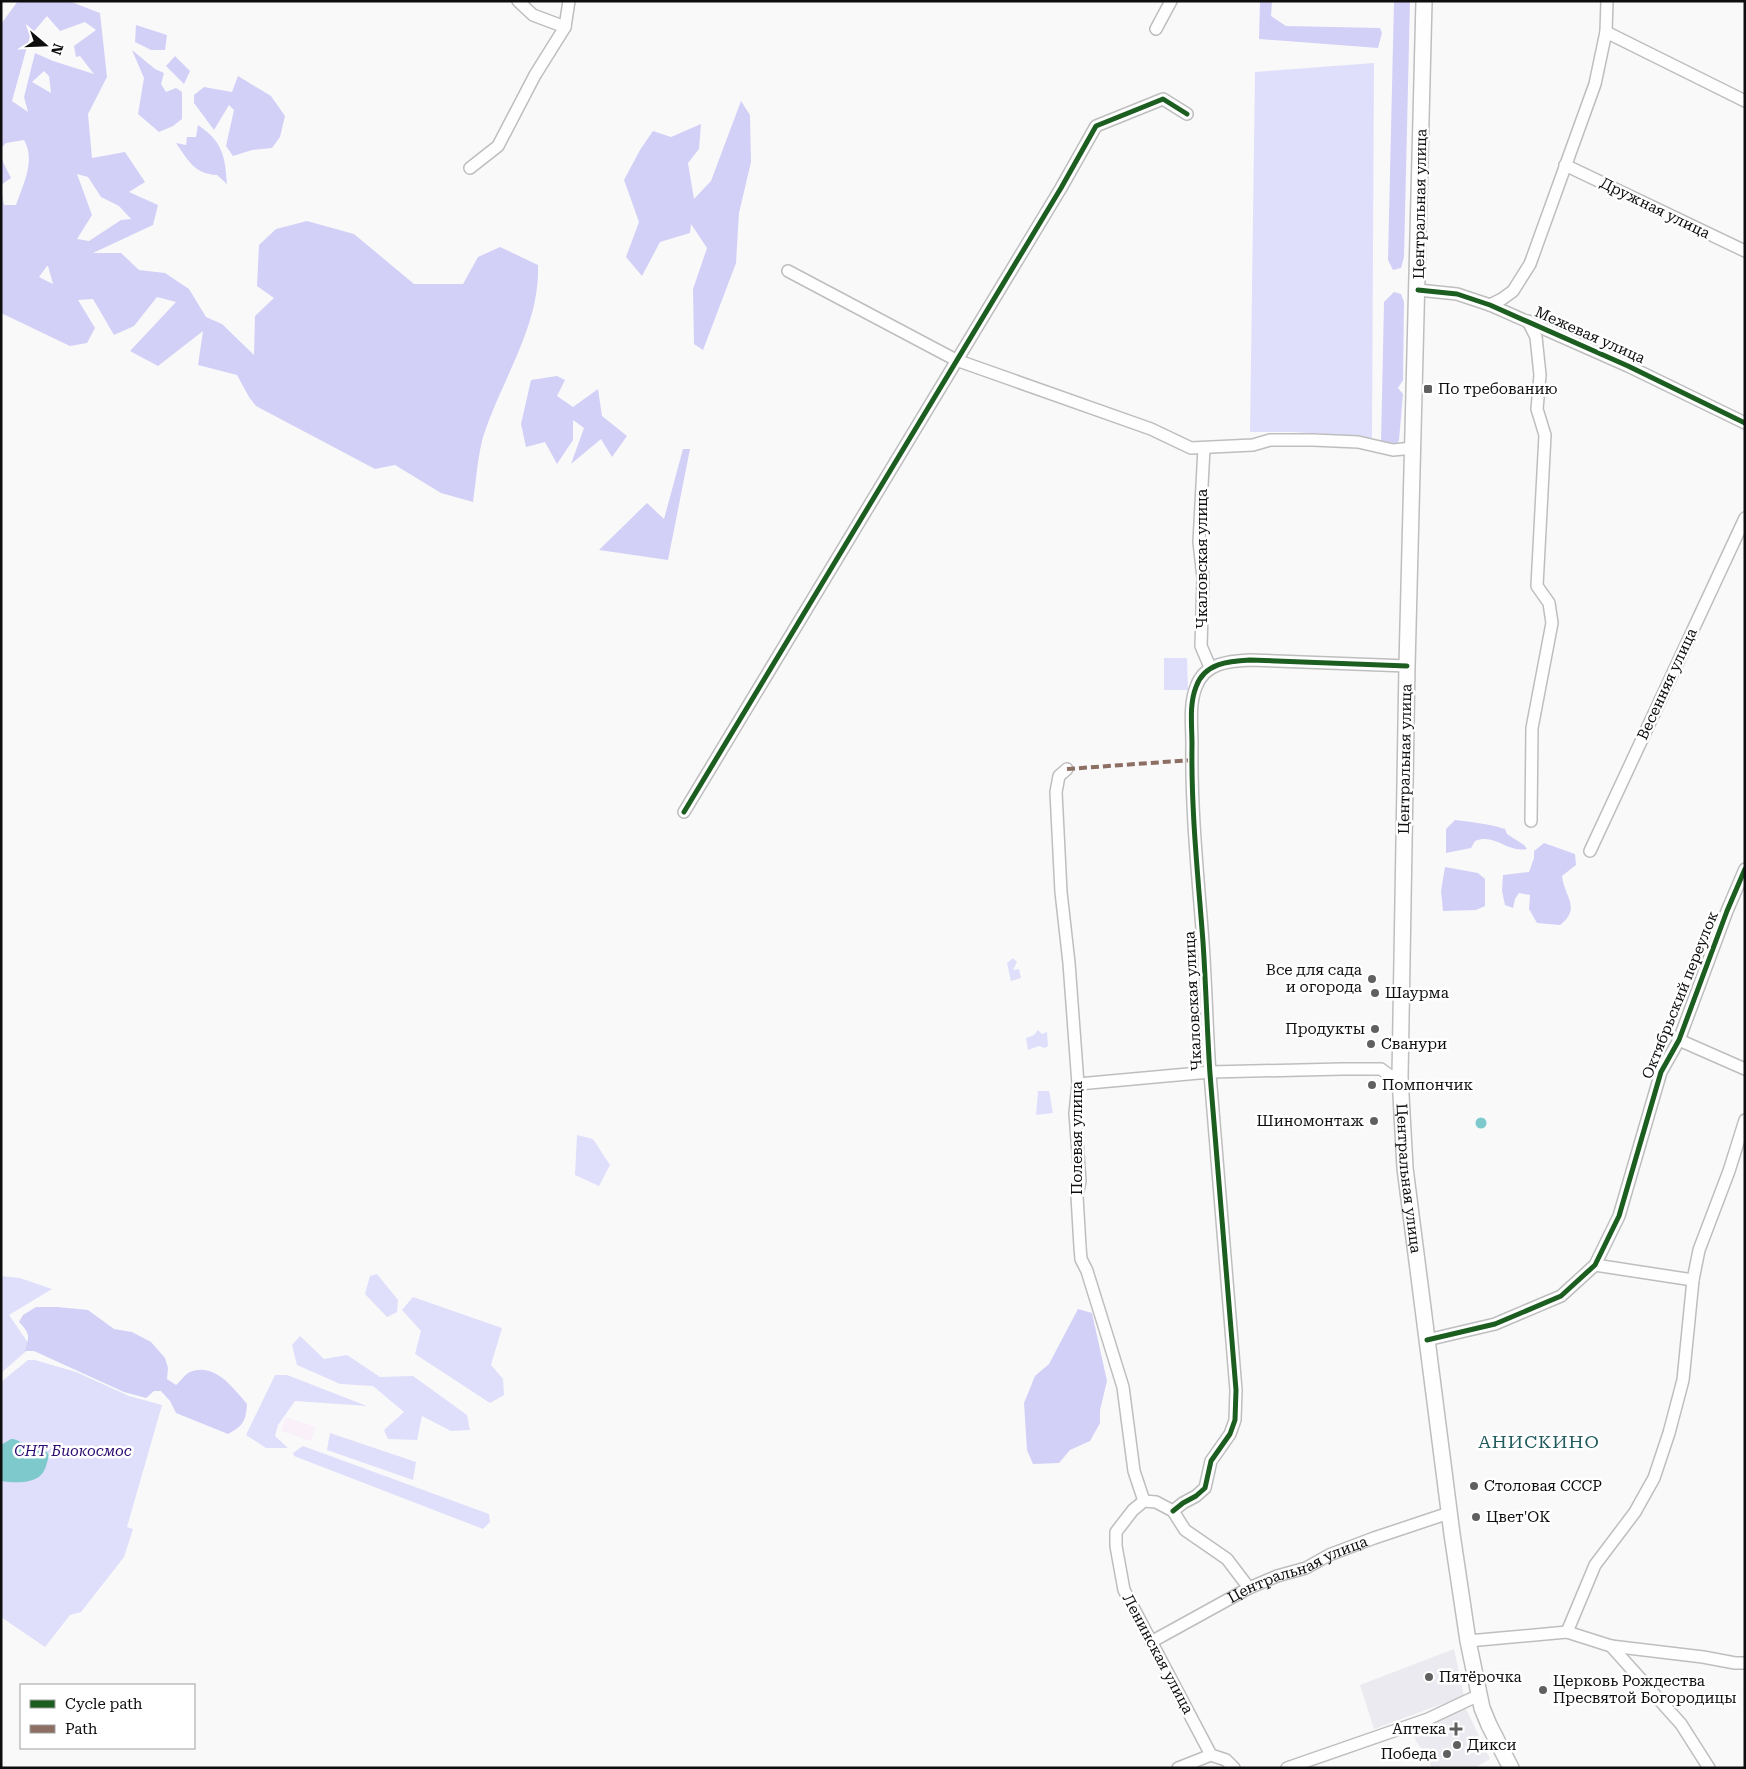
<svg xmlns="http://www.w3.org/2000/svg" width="1746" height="1769" viewBox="0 0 1746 1769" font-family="'Roboto Serif',serif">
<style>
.built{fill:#eaeaf0}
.industrial{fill:#f9f0fa}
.green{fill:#e0dffb}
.forest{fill:#d3d0f7;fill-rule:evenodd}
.water{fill:#7dc9cc}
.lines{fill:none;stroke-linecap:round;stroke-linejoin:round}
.minor-casing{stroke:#bebebf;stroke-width:14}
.major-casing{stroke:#bebebf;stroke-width:18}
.minor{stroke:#fefefe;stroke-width:11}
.major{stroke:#fefefe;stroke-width:15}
.quiet{stroke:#8d6e63;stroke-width:4;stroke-dasharray:8 4;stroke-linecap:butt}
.cycleway-casing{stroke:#fff;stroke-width:8}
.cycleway{stroke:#1b5e20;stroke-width:5}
.poi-dot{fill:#606061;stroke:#fff;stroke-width:2}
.labels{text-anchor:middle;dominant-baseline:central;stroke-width:5;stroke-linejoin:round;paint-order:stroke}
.street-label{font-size:15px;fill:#0e0e0f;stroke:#fff}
.poi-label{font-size:15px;fill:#0e0e0f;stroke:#fff;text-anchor:start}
.park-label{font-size:15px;font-style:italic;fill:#2e0e72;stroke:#fff}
.quarter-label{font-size:18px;letter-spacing:1px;fill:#1f5a5c;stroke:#fff}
</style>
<rect width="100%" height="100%" fill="#f9f9fa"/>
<!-- built -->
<g class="built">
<path d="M1454,1649L1464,1696L1374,1729L1360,1685Z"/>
<path d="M1466,1709L1490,1759L1474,1768H1432L1411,1732Z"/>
</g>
<!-- industrial -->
<path class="industrial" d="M286,1417L316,1427L311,1441L281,1431Z"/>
<!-- green -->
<g class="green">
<path d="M1374,63L1372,442L1344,435L1291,432H1250L1255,72Z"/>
<path d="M1164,658H1187L1188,690H1164Z"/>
<path d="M1013,958L1017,962L1013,970L1019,969L1021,978L1011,981L1007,963Z"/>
<path d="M1038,1030L1042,1034L1047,1032L1048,1046L1045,1048L1039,1046L1028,1050L1026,1038L1034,1035Z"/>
<path d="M1038,1091H1049C1051,1098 1051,1105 1053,1113L1036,1115Z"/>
<path d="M577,1135L593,1139L610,1165L599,1186L575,1175Z"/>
<path d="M377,1274L398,1300L397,1312L387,1317L365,1294L370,1276Z"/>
<path d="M1,1276L20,1278L52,1289L9,1315L31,1347L1,1373Z"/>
<path d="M413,1297L502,1328L491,1365L503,1379L504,1395L490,1403L415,1354L421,1331L402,1310Z"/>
<path d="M300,1336L324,1359L347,1355L380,1377L413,1376L467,1415L470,1430L451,1431L422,1416L417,1440L388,1439L384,1430L404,1412L373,1386L340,1384L297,1365L292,1345Z"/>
<path d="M28,1360H35L76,1372L129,1396L162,1405L127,1527L133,1529L124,1557L81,1612L70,1615L45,1647L1,1617V1382Z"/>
<path d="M275,1375H287L367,1406L295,1401L278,1425L275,1436L288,1448H266L246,1435Z"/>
<path d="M330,1433L416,1462L413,1480L327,1450Z"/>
<path d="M303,1446L489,1514L490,1522L483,1529L294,1456L293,1453Z"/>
</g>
<!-- forest -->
<g class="forest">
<path d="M18,1H69L100,13L107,77L88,114L92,158L125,152L145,182L129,192L158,205L153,225L93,253H121L139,270L165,273L189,289L206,317L222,324L254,355L255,316L274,298L257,286L259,245L276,229L307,221L354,234L414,284H463L478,257L500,247L538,265C540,326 502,379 484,434C478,452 476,482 473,502L441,493L395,465L375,469L256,406L249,397L237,375L198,365L203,331L158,366L130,351L176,302L157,297L134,326L114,335L93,299L78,300L95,328L87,343L70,346L1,313V187L4,205H16C23,184 36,161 24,140L6,143L1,148V24ZM47,16L60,31L85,22L96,30L74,46L76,57L80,56L94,74L53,61L35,53L24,97L28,112L12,101L30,36ZM44,71L49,76L51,93L32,82ZM77,174L88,177L101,197L119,206L131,219L121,220L89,241L77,239L92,215ZM47,266H48L53,284L39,277Z"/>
<path d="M1260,1H1272L1271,16L1286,26L1380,28L1382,33L1378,48L1259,39Z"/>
<path d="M1394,1H1410L1404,257L1401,268L1393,270L1388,260Z"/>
<path d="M136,25L167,35L165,50H151L135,42Z"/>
<path d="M132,50L155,69L164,73L161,84L166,92L176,88L182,92V119L173,126L159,132L138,114L144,78Z"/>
<path d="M175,56L190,71L184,84L166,66Z"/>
<path d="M238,76L271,96L285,116L280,137L272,148L252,150L233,156L226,146L234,110L229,105L214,130L194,103V95L204,87L232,92Z"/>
<path d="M741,101L750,115L751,162L739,213L736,263L703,350L694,344L693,289L707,248L691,224L690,233L660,242L642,276L626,257L639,222L624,180L640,150L653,131L671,137L701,124L699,149L688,163L694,199L711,181Z"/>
<path d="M198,125C223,142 225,156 227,184L217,175C194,174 188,160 176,143L186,145L187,137H196Z"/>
<path d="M1,153L3,162L11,178L1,185Z"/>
<path d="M1394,292L1401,294L1404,302L1403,380L1398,388L1403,394L1399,440L1395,447L1381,443L1384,302Z"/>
<path d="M557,376L565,380L557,396L573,407L598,389L602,416L627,436L612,457L601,439L571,464L584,428L573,420V440L557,464L545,442L526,447L521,424L531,380Z"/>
<path d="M683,449H690L668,560L599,550L647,503L664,519Z"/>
<path d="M1455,820C1472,822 1490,824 1505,829L1507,834L1524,845L1527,849C1506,853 1496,833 1475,841L1471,848L1446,853V829Z"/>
<path d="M1544,843L1575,854L1576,865L1562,876C1564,896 1582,908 1560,925L1537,923L1529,909L1530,895L1519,893L1515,899L1513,908L1505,905L1502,891L1503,875L1529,872L1534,858V851Z"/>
<path d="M1445,867L1478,873L1485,879V906L1476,910L1443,911L1441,891Z"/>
<path d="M36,1307H57L88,1310L114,1329L132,1332L151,1342L165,1358L168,1368L167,1379L176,1385C180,1382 185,1374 190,1372C215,1362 233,1388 247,1404C246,1421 243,1426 228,1434L176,1413L170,1401L161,1391H154L146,1398L124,1392L34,1351H25C29,1337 31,1334 19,1322L23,1315Z"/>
<path d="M1078,1309L1092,1313L1107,1381L1100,1410V1423L1090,1441L1070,1450L1059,1463L1033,1464L1027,1450L1024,1403L1035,1376L1049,1364Z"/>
</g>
<!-- water -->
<g class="water">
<circle cx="1481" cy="1123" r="5.5"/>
<path d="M11,1439C16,1439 18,1441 23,1443C35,1447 39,1441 49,1455C47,1462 46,1470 41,1475C32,1484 13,1483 1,1481V1445Z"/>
</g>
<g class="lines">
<defs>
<g id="minor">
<path d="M518,1L533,15L565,27"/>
<path d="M1156,29L1171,1"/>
<path d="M1606,32L1745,101"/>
<path d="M1565,165L1745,251"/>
<path d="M470,168L498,146L535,75L565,27L569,1"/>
<path d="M788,271L956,360L1151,429L1191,448L1253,445L1270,440H1313L1358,442L1393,450L1413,448"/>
<path d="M1418,290L1457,294L1490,305L1628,366L1745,423"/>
<path d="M1490,305L1502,299L1513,291L1530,264L1595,84L1606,32L1607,1"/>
<path d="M1528,321L1536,337L1540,375L1537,409L1545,435L1537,586L1549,603L1552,623L1532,728L1531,821"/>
<path d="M1204,448L1199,542L1203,578L1201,646L1210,667"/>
<path d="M1067,769L1059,776L1056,792L1061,892L1069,963L1078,1084L1075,1113L1080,1181L1077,1196L1080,1247L1081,1259L1087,1271L1123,1387L1134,1471L1144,1501"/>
<path d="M684,812L1061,188L1096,126L1163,99L1187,114"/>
<path d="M1590,851L1745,518"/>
<path d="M1679,1040L1745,1069"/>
<path d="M1078,1084L1210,1072L1342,1069H1381L1389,1075L1400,1077"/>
<path d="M1595,1265L1693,1280"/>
<path d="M1427,1340L1495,1324L1561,1296L1595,1265L1619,1216L1661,1072L1679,1040L1727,911L1745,869"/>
<path d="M1144,1501L1133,1510L1116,1532V1546L1124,1590L1211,1755L1226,1760L1234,1768"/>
<path d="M1144,1501L1156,1502L1173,1511L1185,1530L1227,1559L1249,1588"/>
<path d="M1173,1511L1183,1503L1196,1496L1205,1488L1211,1461L1230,1434L1235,1420L1236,1390C1228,1285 1218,1179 1210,1074C1207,1030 1206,986 1203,942C1198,876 1191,811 1192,745C1192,725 1189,705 1196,687C1204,663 1229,661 1250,660L1407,666"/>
<path d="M1567,1632L1595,1565L1635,1512L1654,1478L1669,1433L1683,1380L1693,1280L1699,1250L1729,1171L1745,1120"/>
<path d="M1468,1641L1567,1632L1611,1646L1681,1724L1709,1768"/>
<path id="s1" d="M1151,1642L1249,1588L1277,1576L1306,1568L1329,1555L1374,1538L1449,1513"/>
<path d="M1611,1646L1703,1657L1735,1663H1745"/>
<path d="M1178,1768L1211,1755"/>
<path d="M1287,1768L1428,1719L1479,1695"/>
</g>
<g id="major">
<path id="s2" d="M1424,1L1407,666L1400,1077L1405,1168L1452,1534L1468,1641L1482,1708L1489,1725L1511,1768"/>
</g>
</defs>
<!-- minor casing -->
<use href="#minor" class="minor-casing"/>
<!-- major casing -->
<use href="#major" class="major-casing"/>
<!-- minor -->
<use href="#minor" class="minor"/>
<!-- major -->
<use href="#major" class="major"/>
<!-- quiet -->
<path class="quiet" d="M1067,769L1192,760"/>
<defs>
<g id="cycleway">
<path d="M1418,290L1457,294L1490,305L1628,366L1745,423"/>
<path d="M684,812L1061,188L1096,126L1163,99L1187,114"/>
<path d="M1427,1340L1495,1324L1561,1296L1595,1265L1619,1216L1661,1072L1679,1040L1727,911L1745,869"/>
<path d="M1173,1511L1183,1503L1196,1496L1205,1488L1211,1461L1230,1434L1235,1420L1236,1390C1228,1285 1218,1179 1210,1074C1207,1030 1206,986 1203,942C1198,876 1191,811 1192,745C1192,725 1189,705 1196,687C1204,663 1229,661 1250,660L1407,666"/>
</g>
</defs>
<!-- cycleway casing -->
<use href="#cycleway" class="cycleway-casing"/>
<!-- cycleway -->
<use href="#cycleway" class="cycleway"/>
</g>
<!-- markers -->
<g class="poi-dot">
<rect x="1423" y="384" width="10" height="10" rx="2.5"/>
<circle cx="1372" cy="979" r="5"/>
<circle cx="1375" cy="993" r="5"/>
<circle cx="1375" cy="1029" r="5"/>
<circle cx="1371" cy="1044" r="5"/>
<circle cx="1372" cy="1085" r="5"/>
<circle cx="1374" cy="1121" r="5"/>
<circle cx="1474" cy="1486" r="5"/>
<circle cx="1476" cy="1517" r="5"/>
<circle cx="1429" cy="1677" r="5"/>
<circle cx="1543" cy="1690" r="5"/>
<path d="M1453.5 1721.5h5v5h5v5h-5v5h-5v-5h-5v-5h5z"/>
<circle cx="1457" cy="1745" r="5"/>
<circle cx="1447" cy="1754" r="5"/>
</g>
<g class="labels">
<!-- street labels -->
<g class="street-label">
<text transform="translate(1420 204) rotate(-89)">Центральная улица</text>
<text transform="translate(1655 208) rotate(26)">Дружная улица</text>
<text transform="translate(1590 335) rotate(24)">Межевая улица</text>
<text transform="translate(1202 559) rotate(-90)">Чкаловская улица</text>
<text transform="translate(1667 684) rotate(-65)">Весенняя улица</text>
<text transform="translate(1405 759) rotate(-89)">Центральная улица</text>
<text transform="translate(1680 995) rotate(-68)">Октябрьский переулок</text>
<text transform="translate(1193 1001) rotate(-93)">Чкаловская улица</text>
<text transform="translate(1077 1138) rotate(-90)">Полевая улица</text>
<text stroke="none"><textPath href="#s2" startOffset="1178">Центральная улица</textPath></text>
<text stroke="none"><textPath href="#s1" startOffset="164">Центральная улица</textPath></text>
<text transform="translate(1158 1654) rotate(62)">Ленинская улица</text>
</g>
<!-- poi labels -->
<g class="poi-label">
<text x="1438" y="389">По требованию</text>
<text x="1362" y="970" text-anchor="end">Все для сада<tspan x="1362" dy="17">и огорода</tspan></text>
<text x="1385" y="993">Шаурма</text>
<text x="1365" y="1029" text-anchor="end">Продукты</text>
<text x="1381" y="1044">Сванури</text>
<text x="1382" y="1085">Помпончик</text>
<text x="1364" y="1121" text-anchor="end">Шиномонтаж</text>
<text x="1484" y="1486">Столовая СССР</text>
<text x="1486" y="1517">Цвет'OK</text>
<text x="1439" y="1677">Пятёрочка</text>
<text x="1553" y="1681">Церковь Рождества<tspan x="1553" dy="17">Пресвятой Богородицы</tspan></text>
<text x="1446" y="1729" text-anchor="end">Аптека</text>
<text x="1467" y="1745">Дикси</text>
<text x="1437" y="1754" text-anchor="end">Победа</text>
</g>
<!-- park labels -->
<g class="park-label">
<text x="73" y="1451">СНТ Биокосмос</text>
</g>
<!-- quarter labels -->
<g class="quarter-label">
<text x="1539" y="1441">АНИСКИНО</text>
</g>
</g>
<!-- border -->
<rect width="1746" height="1769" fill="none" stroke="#0e0e0f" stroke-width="5"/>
<!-- legend -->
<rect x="20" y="1684" width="175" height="65" fill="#ffffff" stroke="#9f9f9f"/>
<rect x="30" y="1700" width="25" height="8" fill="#1b5e20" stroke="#9f9f9f"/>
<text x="65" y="1709" font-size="15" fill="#0e0e0f">Cycle path</text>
<rect x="30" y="1725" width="25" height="8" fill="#8d6e63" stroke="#9f9f9f"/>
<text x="65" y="1734" font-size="15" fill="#0e0e0f">Path</text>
<!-- north arrow -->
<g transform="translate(45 45) rotate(109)" stroke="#ffffff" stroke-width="4" paint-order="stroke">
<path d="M0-4L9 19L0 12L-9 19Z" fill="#0e0e0f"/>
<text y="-8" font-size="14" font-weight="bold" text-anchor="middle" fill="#0e0e0f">N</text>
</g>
</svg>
